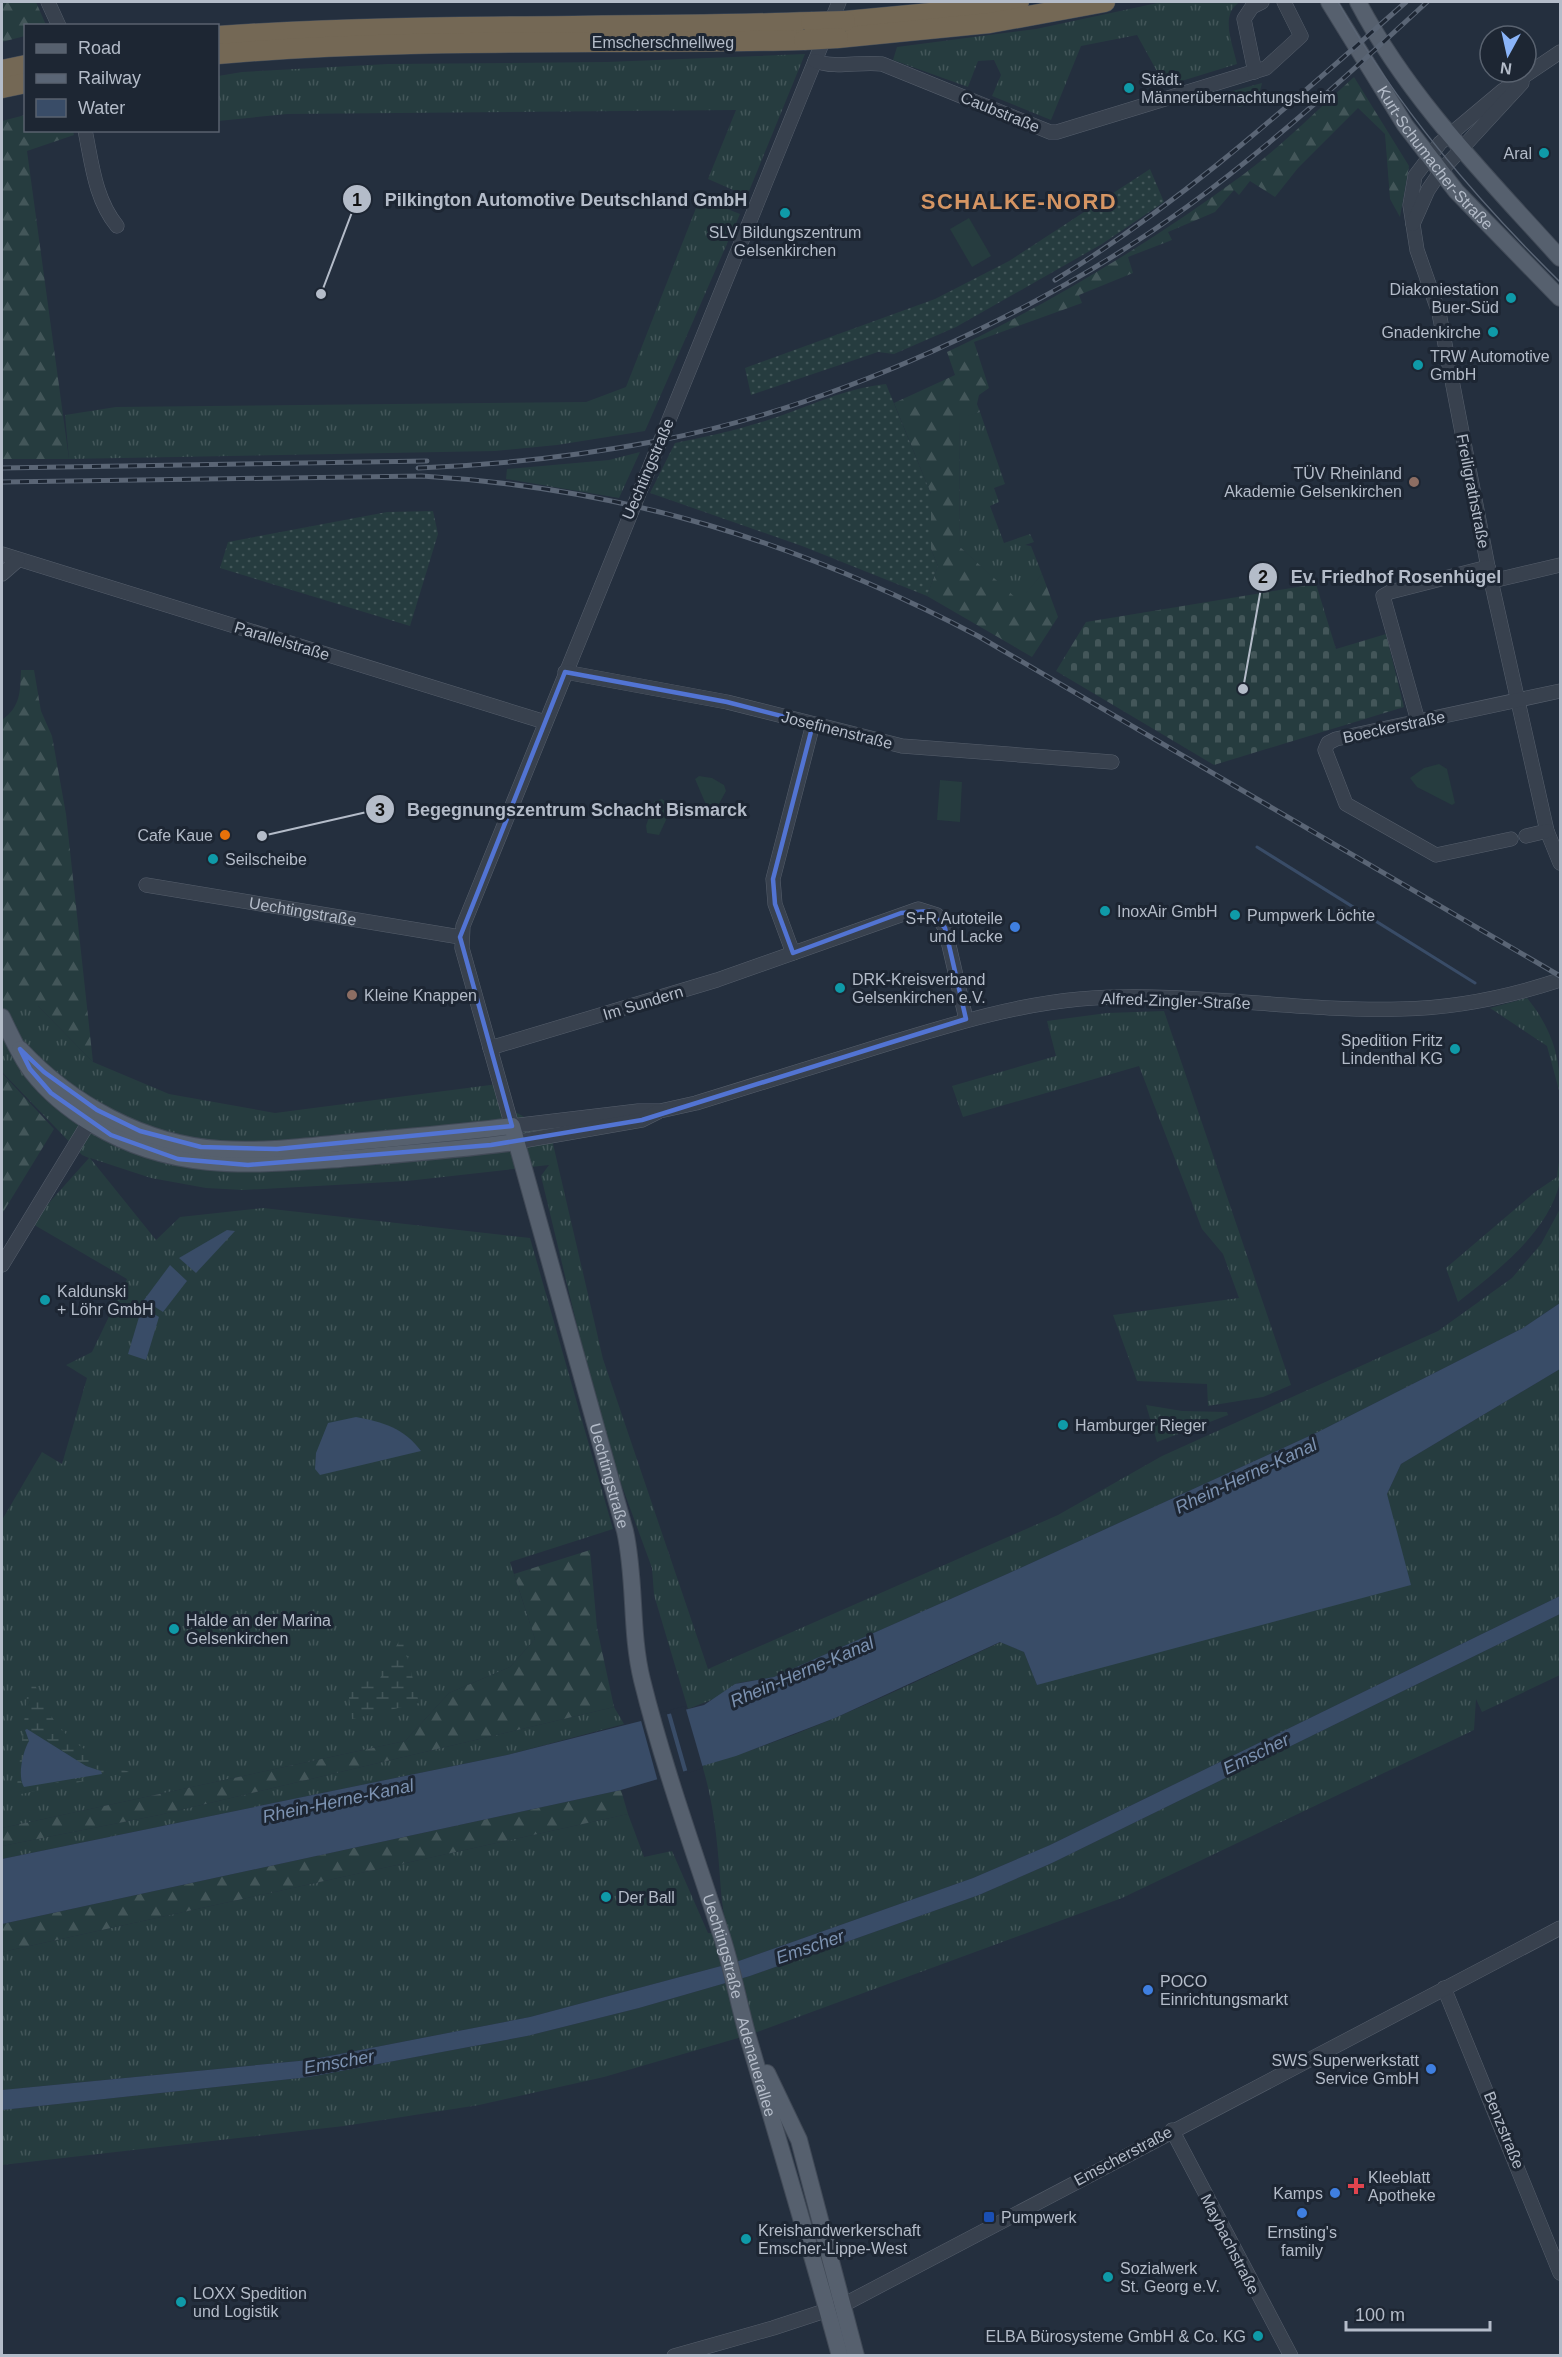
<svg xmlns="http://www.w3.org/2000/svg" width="1562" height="2357" viewBox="0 0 1562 2357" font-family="Helvetica,sans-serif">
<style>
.grass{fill:url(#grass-tufts)}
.forest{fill:url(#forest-firs)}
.wetland{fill:url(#wetland-marsh);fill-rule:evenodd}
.cemetery{fill:url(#cemetery-stones)}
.park{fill:#263c3f}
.garden{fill:url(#garden-dots)}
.water{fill:#394c67}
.pier{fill:#242f3e}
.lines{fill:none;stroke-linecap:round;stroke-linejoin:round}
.stream{stroke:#394c67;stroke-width:3}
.minor-casing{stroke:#565f6c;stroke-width:15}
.major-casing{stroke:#414a57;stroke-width:18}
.highway-casing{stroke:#434c59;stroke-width:21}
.minor{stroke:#38414e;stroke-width:14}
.major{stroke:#56606e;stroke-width:16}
.highway{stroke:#746855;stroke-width:20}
.tram{stroke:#5a6575;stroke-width:1.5}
.rail-casing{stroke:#5a6575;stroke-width:5}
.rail{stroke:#1d2633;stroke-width:3;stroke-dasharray:9;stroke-linecap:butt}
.highway-bridge-casing{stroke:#434c59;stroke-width:21;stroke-linecap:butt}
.highway-bridge{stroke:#746855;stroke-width:20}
.marked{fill:none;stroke:#5274d3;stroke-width:4.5;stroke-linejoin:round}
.culture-dot{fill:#0f9aa8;stroke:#1d2633;stroke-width:2}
.education-dot{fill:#8d6e63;stroke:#1d2633;stroke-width:2}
.food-dot{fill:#e8710a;stroke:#1d2633;stroke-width:2}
.shop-dot{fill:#3f7fe0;stroke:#1d2633;stroke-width:2}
.health-dot{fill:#e0444e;stroke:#1d2633;stroke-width:2}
.transit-dot{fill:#1a4fb4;stroke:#1d2633;stroke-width:2}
.labels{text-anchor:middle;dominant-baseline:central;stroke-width:6;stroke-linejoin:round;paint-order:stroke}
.street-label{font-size:16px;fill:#b4bcc9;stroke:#1d2633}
.poi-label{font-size:16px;fill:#b4bcc9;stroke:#1d2633;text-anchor:start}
.water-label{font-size:18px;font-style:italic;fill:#7c92b1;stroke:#1d2633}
.district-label{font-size:22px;font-weight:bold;letter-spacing:1.5px;fill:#d59563;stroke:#1d2633}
.leader{fill:none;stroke:#b4bcc9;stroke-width:2}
.callout-dot{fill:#b4bcc9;stroke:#1d2633;stroke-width:2}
.mark-label{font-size:18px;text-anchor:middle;font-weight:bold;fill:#111}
.callout-label{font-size:18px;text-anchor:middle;font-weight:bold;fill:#b4bcc9;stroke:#1d2633;stroke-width:6;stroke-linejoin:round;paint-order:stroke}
</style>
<defs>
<pattern id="grass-tufts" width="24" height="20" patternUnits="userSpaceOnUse" patternTransform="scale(1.5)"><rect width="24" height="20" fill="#263c3f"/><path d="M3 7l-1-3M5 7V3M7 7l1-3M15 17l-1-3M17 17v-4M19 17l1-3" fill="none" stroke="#435659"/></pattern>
<pattern id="forest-firs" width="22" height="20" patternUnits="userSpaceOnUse" patternTransform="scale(1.5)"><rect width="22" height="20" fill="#263c3f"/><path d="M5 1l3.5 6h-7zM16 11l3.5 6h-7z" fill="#435659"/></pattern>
<pattern id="wetland-marsh" width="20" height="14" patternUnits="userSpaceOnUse" patternTransform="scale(1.5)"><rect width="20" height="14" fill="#263c3f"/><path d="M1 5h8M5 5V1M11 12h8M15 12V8" fill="none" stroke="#435659"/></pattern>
<pattern id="cemetery-stones" width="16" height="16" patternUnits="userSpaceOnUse" patternTransform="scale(1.5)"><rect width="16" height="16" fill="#263c3f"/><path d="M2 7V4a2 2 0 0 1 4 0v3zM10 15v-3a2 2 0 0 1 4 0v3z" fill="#435659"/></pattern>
<pattern id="garden-dots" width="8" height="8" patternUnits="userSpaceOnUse" patternTransform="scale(1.5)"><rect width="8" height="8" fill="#263c3f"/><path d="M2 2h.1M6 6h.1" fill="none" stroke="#435659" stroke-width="1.8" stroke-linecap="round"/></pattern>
</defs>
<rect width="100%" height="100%" fill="#242f3e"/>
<!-- grass -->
<g class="grass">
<path d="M1162,2H1240C1219,14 1233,44 1237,64L1165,86L1137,35L1081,46L1051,120L992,96L1001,75L994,60L978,61L968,87L893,60L897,47L1036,29Z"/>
<path d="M805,54L747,196L708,179L736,110L287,114L218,121V76L242,72L388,64L607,62Z"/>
<path d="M1262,83C1259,98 1254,101 1240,107L1234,105L1229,92Z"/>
<path d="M700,198L740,214L645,431L557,445L495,451L69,459L65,415L116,407L586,402L626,387Z"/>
<path d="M980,412L1005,484L994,488L999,502L990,506L1004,543L1030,534L1034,542L1025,545L1031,546L1042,574L1019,602L960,547L959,418Z"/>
<path d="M640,452L619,498L506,479L507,469L609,460Z"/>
<path d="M1527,998C1551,1027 1561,1057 1560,1094L1547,1046L1490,1008Z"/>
<path d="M2,1006H38L93,1062L169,1094L275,1113L498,1084L508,1108L550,1131L603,1359L708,1669L1058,1515L1162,1456L1438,1331L1512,1278L1541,1244L1560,1209V1303L1523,1328L1318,1432L1007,1574L774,1677L738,1683L716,1698L688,1709L654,1595L652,1568L619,1478L579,1334L541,1176L549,1165L407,1181L243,1190L206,1188L151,1178L90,1158L156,1240L180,1217L263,1208L530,1238L613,1529L510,1562L535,1639L510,1667L449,1693L405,1741L2,1828V1520L42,1452L62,1464L87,1378L66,1365L92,1352L127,1279L31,1223L89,1158L82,1155L2,1072Z"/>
<path d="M1164,1011L1291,1385L1263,1397L1208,1406L1207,1384L1137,1381L1113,1315L1239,1298L1223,1254L1202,1229L1139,1066L963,1117L952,1086L1056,1056L1047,1021L1107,1013Z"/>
<path d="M1560,1154C1561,1163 1562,1173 1560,1182C1548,1233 1496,1272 1458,1302L1446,1268L1535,1192L1557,1177Z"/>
<path d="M1560,1369V1596L1050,1845L973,1878L736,1962L530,2017L309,2060L2,2090V1952L628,1814L644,1857L672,1851L708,1933H723C726,1917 722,1907 721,1891C718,1849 715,1807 702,1765C806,1737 903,1687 1001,1642L1024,1652L1037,1685L1387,1494L1401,1464Z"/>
<path d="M1146,1405L1182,1411L1227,1412L1228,1415L1157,1442Z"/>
<path d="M1560,1614V1675L1482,1712L1476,1699L1474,1730L1122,1898L752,2034L604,2077L479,2105L344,2126L2,2165V2110L309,2077L527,2036L639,2008L750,1976L979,1895L1052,1863Z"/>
<path d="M614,1707L624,1724L507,1755L2,1859V1846L159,1815Z"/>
</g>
<!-- forest -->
<g class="forest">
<path d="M2,2H36L46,25L26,26L25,36L2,42Z"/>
<path d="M1354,77L1409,166L1400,217L1390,199L1385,134L1358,108L1298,168L1275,197L1250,181L1239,195L1234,190L1215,212L1168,232L1172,240L1128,257L1133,273L1079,295L1082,303L974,342L989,388L979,395L977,404L980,412L959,419L960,547L1019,601L1042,574L1058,617L1032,657L927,596L938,566L931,549V494L894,403L955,375L947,352C1051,303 1152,242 1244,174C1283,145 1318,109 1354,77Z"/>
<path d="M25,115L26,130L73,131L74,135L27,151L69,459H2V121Z"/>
<path d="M21,670H34L41,711L52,736L66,814L93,1062L38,1006H2V720C21,706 20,692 21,670Z"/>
<path d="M2,1073L54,1129L2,1214Z"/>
<path d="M590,1550L597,1628L614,1707L159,1815L2,1846V1828L405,1741L449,1693L510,1667L535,1639L514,1574Z"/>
<path d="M621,1790L628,1814L2,1952V1961V1924Z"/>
</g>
<!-- wetland -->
<g class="wetland">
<path d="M402,1636L419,1703L352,1719L348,1690L372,1677L378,1680L381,1677L379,1668L390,1657Z"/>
<path d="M30,1669C46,1725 76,1751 129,1772L16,1795ZM42,1736L77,1761L101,1771L92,1776L28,1788L21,1782L27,1745L29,1741Z"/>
</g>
<!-- cemetery -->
<path class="cemetery" d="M1316,584L1336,649L1386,634L1404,707L1214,765L1056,671L1086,622Z"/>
<!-- park -->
<g class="park">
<path d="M969,218L991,256L972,267L950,229Z"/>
<path d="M1439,764L1447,769L1455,803L1452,805L1417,787L1410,778L1424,768Z"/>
<path d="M699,776L712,778L724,785L726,791L719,804L707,807L695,779Z"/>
<path d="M940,780L962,782L960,822L937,820Z"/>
<path d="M662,799L669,805L667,818L659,835L647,833L646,826L654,801Z"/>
</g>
<!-- garden -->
<g class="garden">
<path d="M1150,169L1164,202L1102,244L956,327L894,354L878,352L751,395L745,368L935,299L1009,261Z"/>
<path d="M886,384L931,494V549L938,566L927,596L802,546L650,493L675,443C705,437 738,430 768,420C808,407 845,388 886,384Z"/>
<path d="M433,511L438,534L410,626L220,568L228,542L387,512Z"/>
</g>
<!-- water -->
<g class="water">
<path d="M227,1230L235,1231L196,1273L179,1258Z"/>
<path d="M170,1265L187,1281L163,1312L144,1300Z"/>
<path d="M1560,1303V1369L1401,1464L1387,1494L1411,1585L1037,1685L1024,1652L1000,1642L835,1718L736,1756L621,1790L2,1924V1859L507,1755L704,1705L735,1684L774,1677L1007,1574L1318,1432L1523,1328Z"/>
<path d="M142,1307L159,1317L146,1360L128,1354Z"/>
<path d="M356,1417C383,1422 404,1428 421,1451L320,1475L315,1469L316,1453L328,1423Z"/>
<path d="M1560,1596V1614L1052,1863L979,1895L750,1976L639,2008L527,2036L309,2077L2,2110V2090L309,2060L530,2017L736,1962L973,1878L1050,1845Z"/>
<path d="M27,1729L86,1766L101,1771L102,1774L24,1787C17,1776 23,1751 29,1741L25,1730Z"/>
</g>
<!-- pier -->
<g class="pier">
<path d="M685,1706L703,1768L688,1773L670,1710Z"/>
<path d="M666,1711L684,1774L658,1782L640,1717Z"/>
</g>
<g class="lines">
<!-- stream -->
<path class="stream" d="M1257,847L1475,983"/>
<defs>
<g id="minor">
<path d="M48,2L59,26"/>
<path d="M839,2L463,926L462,948L512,1126L638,1111H660L696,1103C761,1083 826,1063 890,1043C953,1024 1014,1005 1080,999C1187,990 1294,1012 1401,1009C1456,1008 1508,997 1560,980"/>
<path d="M1560,52L1502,91L1440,143L1415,176L1410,205L1417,250L1439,313L1488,567L1547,831L1560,863"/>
<path d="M815,61C836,69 860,61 882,64L1050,132H1057L1266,68L1301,36L1284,2"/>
<path d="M1255,72L1244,19L1252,7L1262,2"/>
<path d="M85,130C92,164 95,199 117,226"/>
<path d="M1413,224L1428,190L1441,171L1522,83"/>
<path d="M2,554L545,722"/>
<path d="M2,574L18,560"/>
<path d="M1492,581L1560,565"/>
<path d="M565,672L727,702L902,746L1112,762"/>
<path d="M1418,721L1383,596L1390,592L1488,567"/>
<path d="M1526,836L1547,831"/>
<path d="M1511,839L1436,855L1346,804L1325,750L1328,743L1336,739L1560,691"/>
<path id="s1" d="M146,885L460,937"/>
<path d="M793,953L775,904L773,879L813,724"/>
<path d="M490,1048L717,980L918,909L937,915L945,928L966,1019"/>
<path d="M516,1142L642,1120L658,1112"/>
<path d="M2,1265L94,1114"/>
<path d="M1444,1988L1560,2273"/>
<path d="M1172,2130L1291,2356"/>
<path d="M674,2356L773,2328L843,2305L1560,1928"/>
</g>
<g id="major">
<path id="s2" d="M1329,2L1405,125L1456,191L1560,298"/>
<path d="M1358,2C1409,99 1487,177 1560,258"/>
<path d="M2,1017C10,1034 21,1058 32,1072C49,1094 71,1111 94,1125C173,1173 251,1165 340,1159C399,1154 458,1150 516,1142"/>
<path id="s3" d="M20,1049C71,1104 144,1144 220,1149C264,1152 309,1146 352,1142C405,1137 459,1133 512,1126L625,1531C636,1580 630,1631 642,1680C663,1765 693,1848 720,1931C732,1966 738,2002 748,2037C779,2143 811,2249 840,2356"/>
<path d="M767,2073L799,2140L856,2356"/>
</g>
<g id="highway">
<path d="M845,21L941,12L1019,2"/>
<path d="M218,36C415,22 613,29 811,22"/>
<path d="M838,38L990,23L1105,2"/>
<path d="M218,54C413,37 609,45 804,40"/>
<path d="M2,70L26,65"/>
<path d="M2,88L26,83"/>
</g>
</defs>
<!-- minor casing -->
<use href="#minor" class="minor-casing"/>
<!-- major casing -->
<use href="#major" class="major-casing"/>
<!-- highway casing -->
<use href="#highway" class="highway-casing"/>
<!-- minor -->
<use href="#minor" class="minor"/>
<!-- major -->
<use href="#major" class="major"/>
<!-- highway -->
<use href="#highway" class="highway"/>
<!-- tram -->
<path class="tram" d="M1338,2C1397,107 1475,198 1560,282"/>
<defs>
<g id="rail">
<path d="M1055,280C1186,200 1291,103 1406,2"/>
<path d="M2,468L427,461"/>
<path d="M418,468C499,465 578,456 657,441C834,407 1042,312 1188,206C1273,144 1350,73 1427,2"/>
<path d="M2,482L422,476C624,488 799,542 978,636L1560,976"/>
</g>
</defs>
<!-- rail casing -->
<use href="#rail" class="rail-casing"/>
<!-- rail -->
<use href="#rail" class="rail"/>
<defs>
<g id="highway-bridge">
<path d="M811,22L845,21"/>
<path d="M804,40L838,38"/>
</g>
</defs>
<!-- highway-bridge casing -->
<use href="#highway-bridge" class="highway-bridge-casing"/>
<!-- highway-bridge -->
<use href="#highway-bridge" class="highway-bridge"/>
</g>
<!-- marked area -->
<path class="marked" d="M565,672L727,702L813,724L773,879L775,904L793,953L901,913L930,911L945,928L966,1019L642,1120L491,1145L248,1165L178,1159L111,1135L51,1093L30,1069L20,1049L44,1072L97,1110L140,1131L201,1147L277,1149L512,1126L460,937Z"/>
<!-- markers -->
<g class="culture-dot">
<circle cx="1129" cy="88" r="6"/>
<circle cx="1544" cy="153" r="6"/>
<circle cx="785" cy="213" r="6"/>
<circle cx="1511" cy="298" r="6"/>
<circle cx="1493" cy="332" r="6"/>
<circle cx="1418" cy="365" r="6"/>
<circle cx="213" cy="859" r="6"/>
<circle cx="1105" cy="911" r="6"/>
<circle cx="1235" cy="915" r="6"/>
<circle cx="840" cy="988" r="6"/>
<circle cx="1455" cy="1049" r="6"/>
<circle cx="45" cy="1300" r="6"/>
<circle cx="1063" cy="1425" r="6"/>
<circle cx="174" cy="1629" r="6"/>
<circle cx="606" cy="1897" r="6"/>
<circle cx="746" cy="2239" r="6"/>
<circle cx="1108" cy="2277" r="6"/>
<circle cx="181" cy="2302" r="6"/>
<circle cx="1258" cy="2336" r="6"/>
</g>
<g class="education-dot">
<circle cx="1414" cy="482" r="6"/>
<circle cx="352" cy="995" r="6"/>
</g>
<circle class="food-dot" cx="225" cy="835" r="6"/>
<g class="shop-dot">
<circle cx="1015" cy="927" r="6"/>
<circle cx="1148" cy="1990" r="6"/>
<circle cx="1431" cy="2069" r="6"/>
<circle cx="1335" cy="2193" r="6"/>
<circle cx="1302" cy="2213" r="6"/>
</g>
<path class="health-dot" d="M1353 2177h6v6h6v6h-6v6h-6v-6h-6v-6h6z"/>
<rect class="transit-dot" x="983" y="2211" width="12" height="12" rx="3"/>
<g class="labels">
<!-- street labels -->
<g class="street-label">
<text x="663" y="42">Emscherschnellweg</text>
<text transform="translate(1000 112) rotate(22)">Caubstraße</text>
<text stroke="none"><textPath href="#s2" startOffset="189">Kurt-Schumacher-Straße</textPath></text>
<text transform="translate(648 469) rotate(-67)">Uechtingstraße</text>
<text transform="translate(1473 491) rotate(79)">Freiligrathstraße</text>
<text transform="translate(282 641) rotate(17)">Parallelstraße</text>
<text transform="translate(1394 727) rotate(-12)">Boeckerstraße</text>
<text transform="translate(837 730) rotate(14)">Josefinenstraße</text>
<text stroke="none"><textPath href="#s1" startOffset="159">Uechtingstraße</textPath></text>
<text transform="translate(1176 1001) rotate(2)">Alfred-Zingler-Straße</text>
<text transform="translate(643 1003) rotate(-17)">Im Sundern</text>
<text stroke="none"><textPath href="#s3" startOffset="885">Uechtingstraße</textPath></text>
<text stroke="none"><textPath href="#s3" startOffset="1371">Uechtingstraße</textPath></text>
<text stroke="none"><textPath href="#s3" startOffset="1496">Adenauerallee</textPath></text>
<text transform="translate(1504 2130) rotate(68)">Benzstraße</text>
<text transform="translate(1123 2156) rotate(-28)">Emscherstraße</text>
<text transform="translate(1230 2244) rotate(63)">Maybachstraße</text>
</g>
<!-- poi labels -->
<g class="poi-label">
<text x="1141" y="79">Städt.<tspan x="1141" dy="18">Männerübernachtungsheim</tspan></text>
<text x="1532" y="153" text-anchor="end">Aral</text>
<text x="785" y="232" text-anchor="middle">SLV Bildungszentrum<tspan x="785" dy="18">Gelsenkirchen</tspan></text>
<text x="1499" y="289" text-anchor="end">Diakoniestation<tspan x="1499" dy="18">Buer-Süd</tspan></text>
<text x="1481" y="332" text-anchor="end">Gnadenkirche</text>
<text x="1430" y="356">TRW Automotive<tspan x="1430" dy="18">GmbH</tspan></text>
<text x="1402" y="473" text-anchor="end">TÜV Rheinland<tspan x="1402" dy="18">Akademie Gelsenkirchen</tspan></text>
<text x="213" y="835" text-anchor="end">Cafe Kaue</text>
<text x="225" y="859">Seilscheibe</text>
<text x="1117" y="911">InoxAir GmbH</text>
<text x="1247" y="915">Pumpwerk Löchte</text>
<text x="1003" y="918" text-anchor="end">S+R Autoteile<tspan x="1003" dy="18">und Lacke</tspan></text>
<text x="852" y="979">DRK-Kreisverband<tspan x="852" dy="18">Gelsenkirchen e.V.</tspan></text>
<text x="364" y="995">Kleine Knappen</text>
<text x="1443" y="1040" text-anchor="end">Spedition Fritz<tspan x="1443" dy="18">Lindenthal KG</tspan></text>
<text x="57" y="1291">Kaldunski<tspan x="57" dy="18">+ Löhr GmbH</tspan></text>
<text x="1075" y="1425">Hamburger Rieger</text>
<text x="186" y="1620">Halde an der Marina<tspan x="186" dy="18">Gelsenkirchen</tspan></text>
<text x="618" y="1897">Der Ball</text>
<text x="1160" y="1981">POCO<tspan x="1160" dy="18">Einrichtungsmarkt</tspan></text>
<text x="1419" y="2060" text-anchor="end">SWS Superwerkstatt<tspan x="1419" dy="18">Service GmbH</tspan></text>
<text x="1368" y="2177">Kleeblatt<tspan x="1368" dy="18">Apotheke</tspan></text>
<text x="1323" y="2193" text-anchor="end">Kamps</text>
<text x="1001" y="2217">Pumpwerk</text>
<text x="758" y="2230">Kreishandwerkerschaft<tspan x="758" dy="18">Emscher-Lippe-West</tspan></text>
<text x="1302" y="2232" text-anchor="middle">Ernsting's<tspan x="1302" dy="18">family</tspan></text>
<text x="1120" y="2268">Sozialwerk<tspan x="1120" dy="18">St. Georg e.V.</tspan></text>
<text x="193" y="2293">LOXX Spedition<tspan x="193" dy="18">und Logistik</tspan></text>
<text x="1246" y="2336" text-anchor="end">ELBA Bürosysteme GmbH &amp; Co. KG</text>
</g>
<!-- water labels -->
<g class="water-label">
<text transform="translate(1246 1476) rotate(-25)">Rhein-Herne-Kanal</text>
<text transform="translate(802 1672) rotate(-23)">Rhein-Herne-Kanal</text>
<text transform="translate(1256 1754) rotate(-26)">Emscher</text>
<text transform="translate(338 1801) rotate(-12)">Rhein-Herne-Kanal</text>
<text transform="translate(810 1947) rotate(-19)">Emscher</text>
<text transform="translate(339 2062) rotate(-10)">Emscher</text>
</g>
<!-- district labels -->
<g class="district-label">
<text x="1019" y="201">SCHALKE-NORD</text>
</g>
</g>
<!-- callouts -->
<path class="leader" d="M321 294L357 199M1243 689L1263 577M262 836L380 809"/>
<g class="callout-dot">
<circle cx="321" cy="294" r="6"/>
<circle cx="1243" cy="689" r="6"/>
<circle cx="262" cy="836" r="6"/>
<circle cx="357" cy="199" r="15"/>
<circle cx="1263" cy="577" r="15"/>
<circle cx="380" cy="809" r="15"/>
</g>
<g class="mark-label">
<text x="357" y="206">1</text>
<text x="1263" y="583">2</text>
<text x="380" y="816">3</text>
</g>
<g class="callout-label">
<text x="566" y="206">Pilkington Automotive Deutschland GmbH</text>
<text x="1396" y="583">Ev. Friedhof Rosenhügel</text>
<text x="577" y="816">Begegnungszentrum Schacht Bismarck</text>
</g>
<!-- border -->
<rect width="1562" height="2357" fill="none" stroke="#b4bcc9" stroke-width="6"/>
<!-- legend -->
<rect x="24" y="24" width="195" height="108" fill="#1d2633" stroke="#59626f" stroke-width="1.5"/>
<rect x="36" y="44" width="30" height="9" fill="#56606e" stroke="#59626f" stroke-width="1.5"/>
<text x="78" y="54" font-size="18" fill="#b4bcc9">Road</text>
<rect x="36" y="74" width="30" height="9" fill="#5a6575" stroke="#59626f" stroke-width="1.5"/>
<text x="78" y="84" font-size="18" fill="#b4bcc9">Railway</text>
<rect x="36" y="99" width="30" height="18" fill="#394c67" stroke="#59626f" stroke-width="1.5"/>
<text x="78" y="114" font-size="18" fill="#b4bcc9">Water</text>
<!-- north arrow -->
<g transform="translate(1508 54) rotate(188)"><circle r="28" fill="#1d2633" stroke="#59626f" stroke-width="1.5"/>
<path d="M0-4.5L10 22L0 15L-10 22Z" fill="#8ab4f8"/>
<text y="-9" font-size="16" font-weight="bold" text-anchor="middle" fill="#b4bcc9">N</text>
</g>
<!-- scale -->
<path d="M1346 2321v9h144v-9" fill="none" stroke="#b4bcc9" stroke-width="3"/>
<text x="1355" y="2321" font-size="18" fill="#b4bcc9" stroke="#1d2633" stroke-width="4.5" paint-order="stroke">100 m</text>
</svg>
